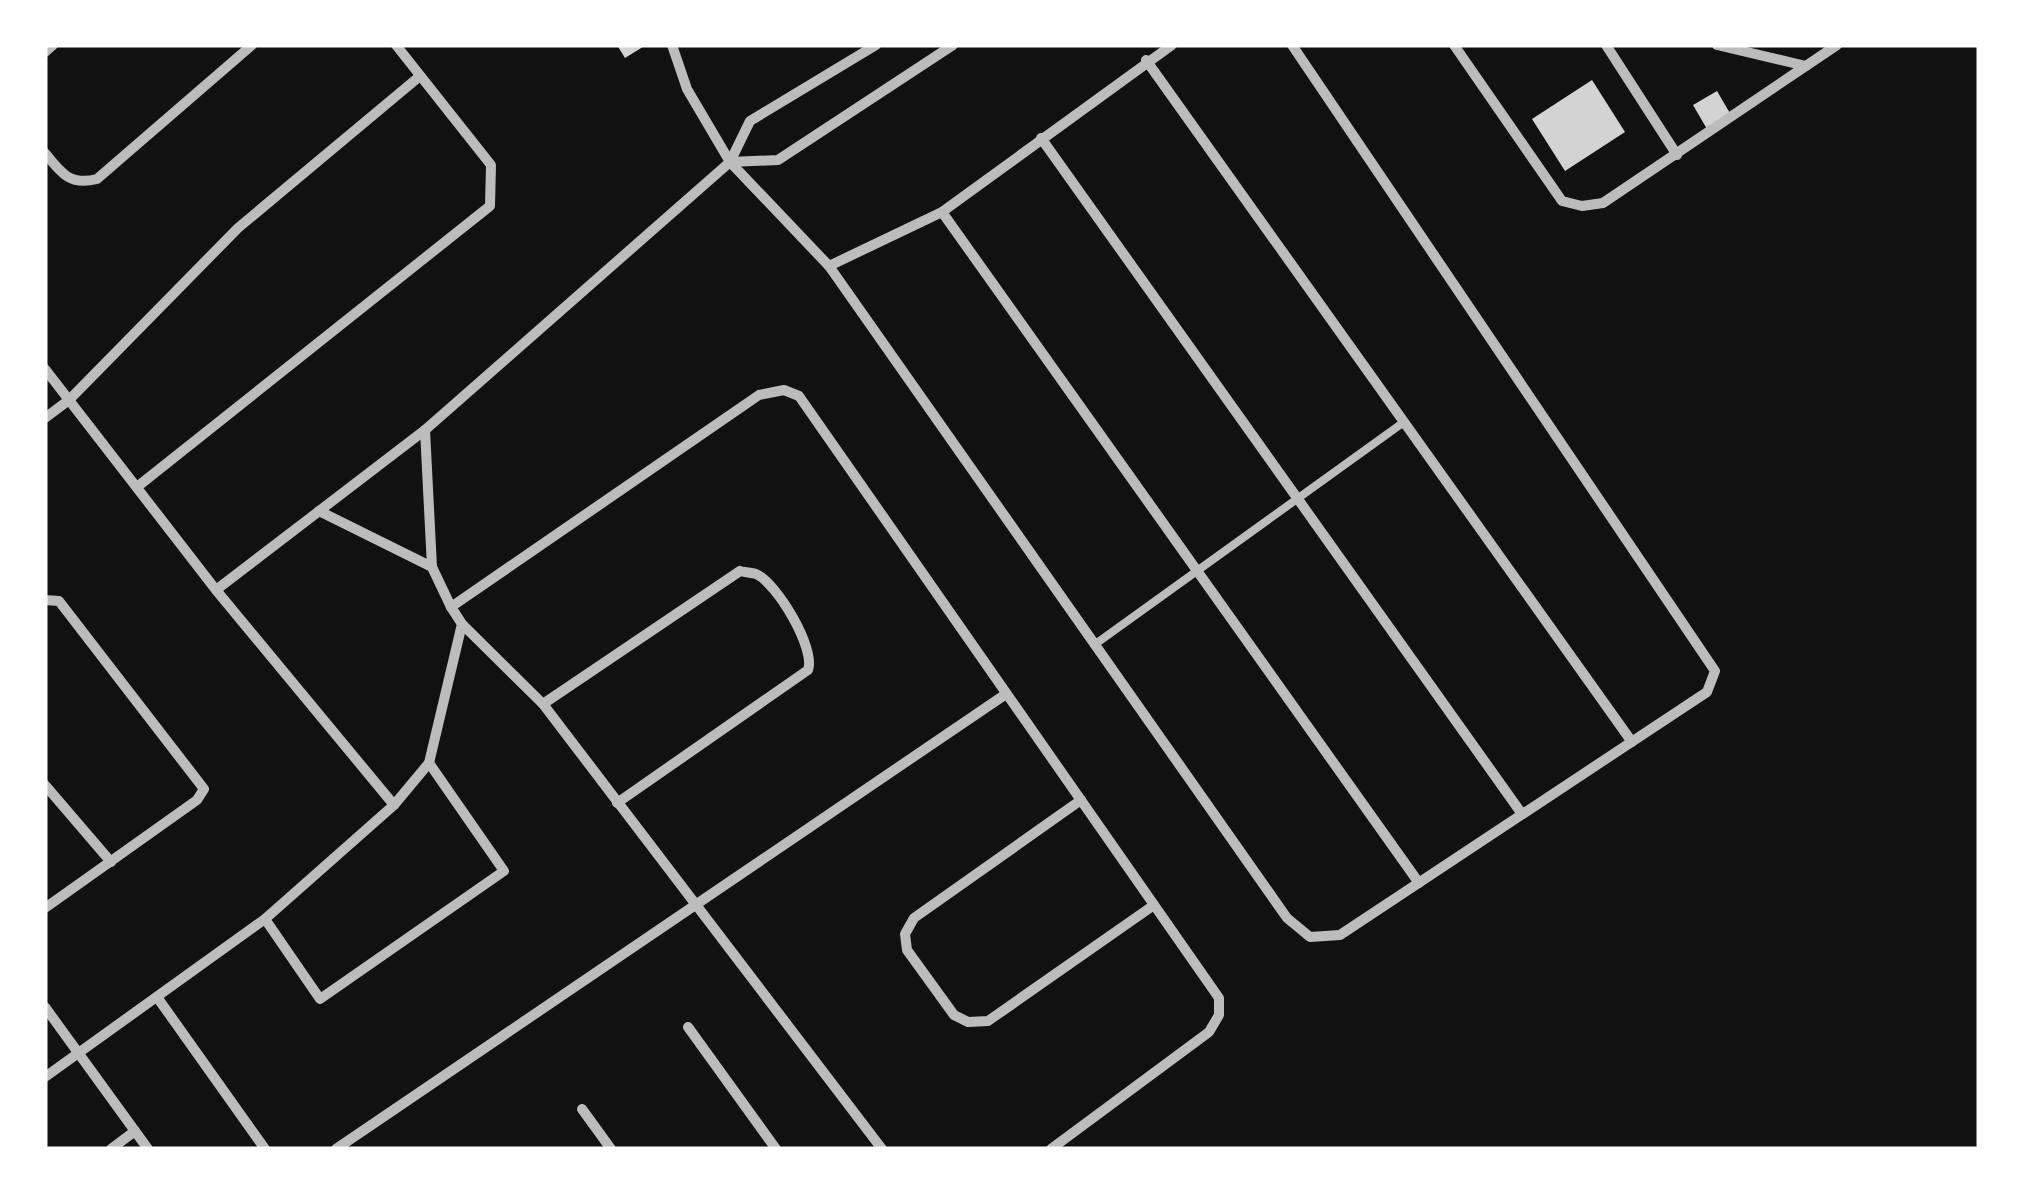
<svg xmlns="http://www.w3.org/2000/svg" width="2024" height="1194" viewBox="0 0 2024 1194" font-family="Commissioner,sans-serif">
<style>
.building{fill:#d3d3d3}
.lines{fill:none;stroke-linecap:round;stroke-linejoin:round}
.service{stroke:#bcbcbc;stroke-width:8}
.minor{stroke:#bcbcbc;stroke-width:10}
</style>
<rect width="100%" height="100%" fill="#111"/>
<!-- building -->
<g class="building">
<path d="M617,45H646L625,58Z"/>
<path d="M1592,80L1625,132L1565,171L1532,119Z"/>
<path d="M1717,91L1731,115L1707,129L1693,105Z"/>
</g>
<g class="lines">
<!-- service -->
<path class="service" d="M1094,645L1404,422"/>
<!-- minor -->
<g class="minor">
<path d="M672,45L687,89L730,162L829,266L1287,918L1310,937L1340,935L1707,692L1715,671L1292,45"/>
<path d="M1454,45L1562,201L1582,206L1603,203L1837,45"/>
<path d="M1606,45L1677,155"/>
<path d="M1717,45L1806,66"/>
<path d="M45,52L53,45"/>
<path d="M1146,60L1632,742"/>
<path d="M1041,138L1522,814"/>
<path d="M45,153C61,173 70,186 97,179L252,45"/>
<path d="M730,162L778,160L953,45"/>
<path d="M942,212L1419,883"/>
<path d="M829,266L942,212L1172,45"/>
<path d="M45,369L216,590L394,805"/>
<path d="M45,418L69,400L238,228L420,76"/>
<path d="M425,430L432,567L451,607"/>
<path d="M137,487L490,206L491,165L396,45"/>
<path d="M319,511L432,567"/>
<path d="M216,590L425,430L730,162L750,121L876,45"/>
<path d="M45,600L59,601L204,789L197,800L45,908"/>
<path d="M543,704L740,571C741,572 754,573 756,574C777,583 816,649 808,670L617,803"/>
<path d="M45,785L111,862"/>
<path d="M1081,800L914,918L905,934L907,950L954,1015L968,1022L988,1021L1154,905"/>
<path d="M265,919L320,999L504,871L429,763"/>
<path d="M157,997L265,1149"/>
<path d="M45,1007L148,1149"/>
<path d="M688,1027L776,1149"/>
<path d="M45,1077L265,919L394,805L429,763L462,624"/>
<path d="M582,1109L611,1149"/>
<path d="M111,1149L135,1131"/>
<path d="M336,1149L1006,694"/>
<path d="M882,1149L543,704L462,624L451,607L759,395L784,390L799,396L1219,998V1015L1209,1032L1051,1149"/>
</g>
</g>
<!-- border -->
<rect width="2024" height="1194" fill="none" stroke="#ffffff" stroke-width="95"/>
</svg>
